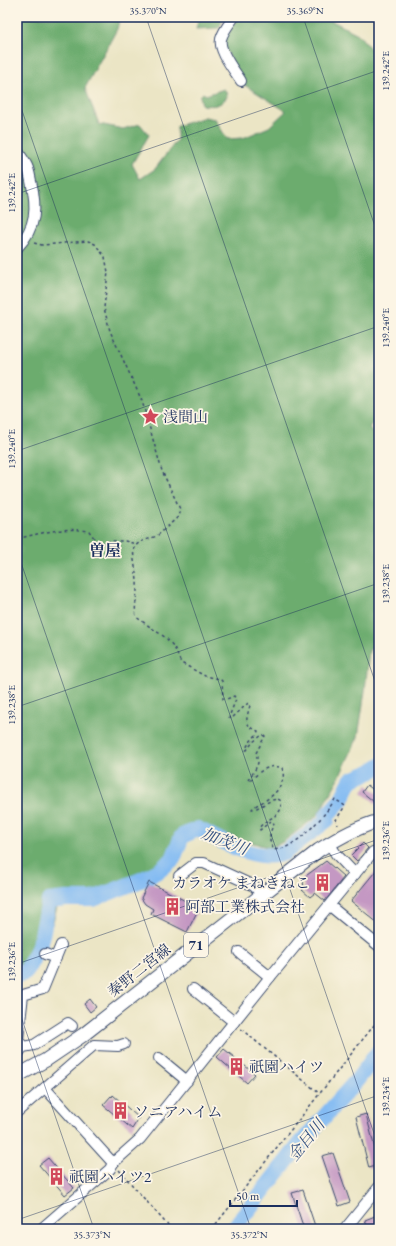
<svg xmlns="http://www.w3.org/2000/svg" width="396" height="1246" viewBox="0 0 396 1246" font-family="'EB Garamond','Noto Serif JP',serif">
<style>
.forest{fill:#6cac6e;stroke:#446e66}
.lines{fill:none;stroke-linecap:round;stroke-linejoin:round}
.river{stroke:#83bbf3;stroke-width:16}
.building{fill:#c498c3}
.minor-casing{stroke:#3a4a6d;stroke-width:12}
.major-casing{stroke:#3a4a6d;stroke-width:15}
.path{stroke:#3a4a6d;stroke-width:1.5;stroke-dasharray:3 3;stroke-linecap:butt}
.minor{stroke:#fff;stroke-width:10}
.major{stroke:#fff;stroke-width:13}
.ticks{fill:none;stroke:#1b2f5e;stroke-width:1;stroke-opacity:0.45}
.labels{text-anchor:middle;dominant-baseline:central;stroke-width:3.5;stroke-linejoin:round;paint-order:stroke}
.shield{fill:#fcf5e5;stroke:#5e6a86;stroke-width:1}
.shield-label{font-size:14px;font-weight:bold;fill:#1b2f5e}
.poi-label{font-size:15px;fill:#1b2f5e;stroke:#fcf5e5;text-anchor:start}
.street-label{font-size:15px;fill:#1b2f5e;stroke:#fcf5e5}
.neighbourhood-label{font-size:16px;font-weight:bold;fill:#1b2f5e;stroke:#fcf5e5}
.water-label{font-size:16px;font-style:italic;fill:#355283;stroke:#fcf5e5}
.neatline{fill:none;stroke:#1b2f5e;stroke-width:1.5}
.ticks-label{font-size:10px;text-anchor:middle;fill:#1b2f5e}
</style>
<rect width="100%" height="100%" fill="#fcf5e5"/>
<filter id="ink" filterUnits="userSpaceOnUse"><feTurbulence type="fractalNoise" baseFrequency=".025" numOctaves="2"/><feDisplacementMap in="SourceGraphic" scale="8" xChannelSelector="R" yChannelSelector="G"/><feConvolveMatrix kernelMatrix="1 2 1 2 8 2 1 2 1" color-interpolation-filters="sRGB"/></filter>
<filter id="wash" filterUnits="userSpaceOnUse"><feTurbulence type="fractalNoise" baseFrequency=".012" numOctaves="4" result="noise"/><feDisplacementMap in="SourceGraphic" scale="16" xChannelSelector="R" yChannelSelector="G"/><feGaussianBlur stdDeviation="0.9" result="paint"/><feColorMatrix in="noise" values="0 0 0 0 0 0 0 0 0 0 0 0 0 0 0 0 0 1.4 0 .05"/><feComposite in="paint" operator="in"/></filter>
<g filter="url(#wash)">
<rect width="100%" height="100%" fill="#ebe5c5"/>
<!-- forest -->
<g class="forest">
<path d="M17,17H120L117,29L85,88L99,124L123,129L140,124L149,135L132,164L140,179L155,169L177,140V126L205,117L215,119L227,139L243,138L269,127L286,111L243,84L223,44L237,17H328V19L358,34L375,54L379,48V415L377,416L369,428L379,442V645L369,650L365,691L358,737L338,780L317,816L283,842L270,848L205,828L175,842L160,865L57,907C54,919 47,942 39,952C34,958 27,962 20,965L17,963Z"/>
<path d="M199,17H224L219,28L196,29Z"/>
<path d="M224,89L226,91L227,97C219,107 214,106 202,105L200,96L203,93L206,95Z"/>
</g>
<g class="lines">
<!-- river -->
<g class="river">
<path d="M17,976L25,973L40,945L49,901L66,899H93L141,880L160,870L173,859L182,836L198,829C221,841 258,863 284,853L327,820V815L341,800L351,780L370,772L379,766"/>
<path d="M233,1229L301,1143L357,1080L379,1051"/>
</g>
</g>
<g id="blocks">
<!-- building -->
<g class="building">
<path d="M367,785L379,794V806L362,792Z"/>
<path d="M363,843L368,848L357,861L351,855Z"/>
<path d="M326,861L344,877L325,901L315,893L310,897L302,890L304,889L303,880V878Z"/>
<path d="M379,867V924L351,901Z"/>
<path d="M149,882L199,908L187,932L151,914L153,909L145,904L141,898Z"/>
<path d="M90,999L96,1007L90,1012L84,1004Z"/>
<path d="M224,1049L255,1074L247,1083L217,1057Z"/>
<path d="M113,1095L139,1118L132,1129L103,1105L111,1096L112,1097Z"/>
<path d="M366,1114L379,1164V1165L369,1168L356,1117Z"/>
<path d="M333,1153L350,1202L339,1206L322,1156Z"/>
<path d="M48,1158L74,1188L65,1195L39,1165Z"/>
<path d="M303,1190L316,1229H304L292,1193Z"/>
<path d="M375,1216L379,1229H368L365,1220Z"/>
</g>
</g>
</g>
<g filter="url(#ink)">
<use href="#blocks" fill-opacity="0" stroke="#3a4a6d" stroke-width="1"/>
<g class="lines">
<defs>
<g id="minor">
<path d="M234,17C229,24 223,31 221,39C218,51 235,71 241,81"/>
<path d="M17,150C20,155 24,160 27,166C29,170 30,176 31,181C37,207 37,227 17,248"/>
<path d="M329,843L336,854L355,874"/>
<path d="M179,876L196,863H204L254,886L261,894"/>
<path d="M330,906L379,946"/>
<path d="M239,952L270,977"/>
<path d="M45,954L56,958"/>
<path d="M193,989L234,1022"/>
<path d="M23,1047L18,1040L23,995L43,989L61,945"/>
<path d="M17,1055L23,1047L34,1045L65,1025L68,1023L72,1026"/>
<path d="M159,1058L187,1081"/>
<path d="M45,1088L113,1163"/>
<path d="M17,1112L94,1045L118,1046L124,1044"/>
<path d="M41,1229L110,1169L113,1163L140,1139L270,977L373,852"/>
<path d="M345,1229L379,1187"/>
</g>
<path id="major" d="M17,1076L46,1060L83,1035L319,850C338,838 357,827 379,821"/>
</defs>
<!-- minor casing -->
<use href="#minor" class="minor-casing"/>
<!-- major casing -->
<use href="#major" class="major-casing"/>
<!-- path -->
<g class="path">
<path d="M34,243L42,245L88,241L95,244L105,257L108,272L104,308L110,331L142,401L162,471L180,509L178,517L157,536L140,542L134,547C132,561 138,574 137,588C137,598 134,607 136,617L166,638L174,647L181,663L185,665L205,676L220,679L222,681L223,699H227L234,696L236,699L229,717L231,719L247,704L249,703L250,705C247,719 242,724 258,731C256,738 247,742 246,750H247L253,742L262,735L265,736L256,753L258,763L255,770L248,780L249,781L251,780C259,772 269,763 282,768C287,781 277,793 266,800C261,803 256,805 252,809H255L272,800L278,799L281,801C284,817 267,817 259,828L260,830L271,821L273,822L274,824C269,833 268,841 274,850C277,849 281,849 284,848C300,842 327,814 335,799L345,806L336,820L338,825"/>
<path d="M17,530L20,538C46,532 63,527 89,531L97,542L102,543L111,541H125L136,544"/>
<path d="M241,1029L320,1094"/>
<path d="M119,1170L171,1229"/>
<path d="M212,1229L379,1019"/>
</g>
<!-- minor -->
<use href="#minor" class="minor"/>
<!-- major -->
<use href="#major" class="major"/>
</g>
</g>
<!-- ticks -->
<path class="ticks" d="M146,17L379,693M303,17L379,238M17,96L379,1148M17,194L379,70M17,451L379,326M17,551L251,1229M17,707L379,583M17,964L379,839M17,1005L94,1229M17,1220L379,1095"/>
<!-- icons -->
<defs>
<symbol id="sight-bare" viewBox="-9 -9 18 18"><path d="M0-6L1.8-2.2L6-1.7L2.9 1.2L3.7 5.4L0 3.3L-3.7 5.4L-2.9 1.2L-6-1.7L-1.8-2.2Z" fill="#d1495b" stroke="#fcf5e5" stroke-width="2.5" paint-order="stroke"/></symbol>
<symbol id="building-bare" viewBox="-9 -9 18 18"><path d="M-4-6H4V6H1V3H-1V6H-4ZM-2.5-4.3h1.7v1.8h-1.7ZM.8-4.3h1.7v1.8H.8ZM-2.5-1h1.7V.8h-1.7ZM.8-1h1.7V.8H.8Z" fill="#d1495b" stroke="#fcf5e5" stroke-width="2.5" paint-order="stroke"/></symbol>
</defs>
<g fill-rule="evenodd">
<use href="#sight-bare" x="138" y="404" width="25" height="25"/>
<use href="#building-bare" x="310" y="870" width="25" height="25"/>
<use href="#building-bare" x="160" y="894" width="25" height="25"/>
<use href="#building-bare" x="224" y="1054" width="25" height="25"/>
<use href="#building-bare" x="108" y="1098" width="25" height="25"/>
<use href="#building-bare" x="44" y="1164" width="25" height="25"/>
</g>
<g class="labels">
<!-- shield labels -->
<rect class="shield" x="184" y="933" width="24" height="24" rx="3"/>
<g class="shield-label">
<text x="196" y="945">71</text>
</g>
<!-- poi labels -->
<g class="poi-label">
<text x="163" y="416">浅間山</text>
<text x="310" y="882" text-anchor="end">カラオケ まねきねこ</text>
<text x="185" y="906">阿部工業株式会社</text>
<text x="249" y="1066">祇園ハイツ</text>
<text x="134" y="1111">ソニアハイム</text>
<text x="69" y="1176">祇園ハイツ2</text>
</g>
<!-- street labels -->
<g class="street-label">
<text transform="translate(139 970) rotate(-38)">秦野二宮線</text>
</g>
<!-- neighbourhood labels -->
<g class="neighbourhood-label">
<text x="105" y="550">曽屋</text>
</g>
<!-- water labels -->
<g class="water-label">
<text transform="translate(225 841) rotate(21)">加茂川</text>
<text transform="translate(306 1140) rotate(-51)">金目川</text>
</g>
</g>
<!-- margin -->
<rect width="396" height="1246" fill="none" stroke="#fcf5e5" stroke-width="44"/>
<!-- scale -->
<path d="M230 1200v6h67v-6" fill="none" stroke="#1b2f5e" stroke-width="2"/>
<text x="236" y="1200" font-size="12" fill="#1b2f5e" stroke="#fcf5e5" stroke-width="3" paint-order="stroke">50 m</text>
<rect x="22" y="22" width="352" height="1202" class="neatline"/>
<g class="ticks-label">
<text x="148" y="14">35.370°N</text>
<text x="305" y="14">35.369°N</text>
<text transform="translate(385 71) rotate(-90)" y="4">139.242°E</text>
<text transform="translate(11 193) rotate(-90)" y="4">139.242°E</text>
<text transform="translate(385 328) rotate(-90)" y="4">139.240°E</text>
<text transform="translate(11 449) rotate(-90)" y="4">139.240°E</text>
<text transform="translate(385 584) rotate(-90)" y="4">139.238°E</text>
<text transform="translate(11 705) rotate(-90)" y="4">139.238°E</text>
<text transform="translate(385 841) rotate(-90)" y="4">139.236°E</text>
<text transform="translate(11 962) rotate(-90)" y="4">139.236°E</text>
<text transform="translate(385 1097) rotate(-90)" y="4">139.234°E</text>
<text x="92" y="1238">35.373°N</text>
<text x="249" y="1238">35.372°N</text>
</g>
</svg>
